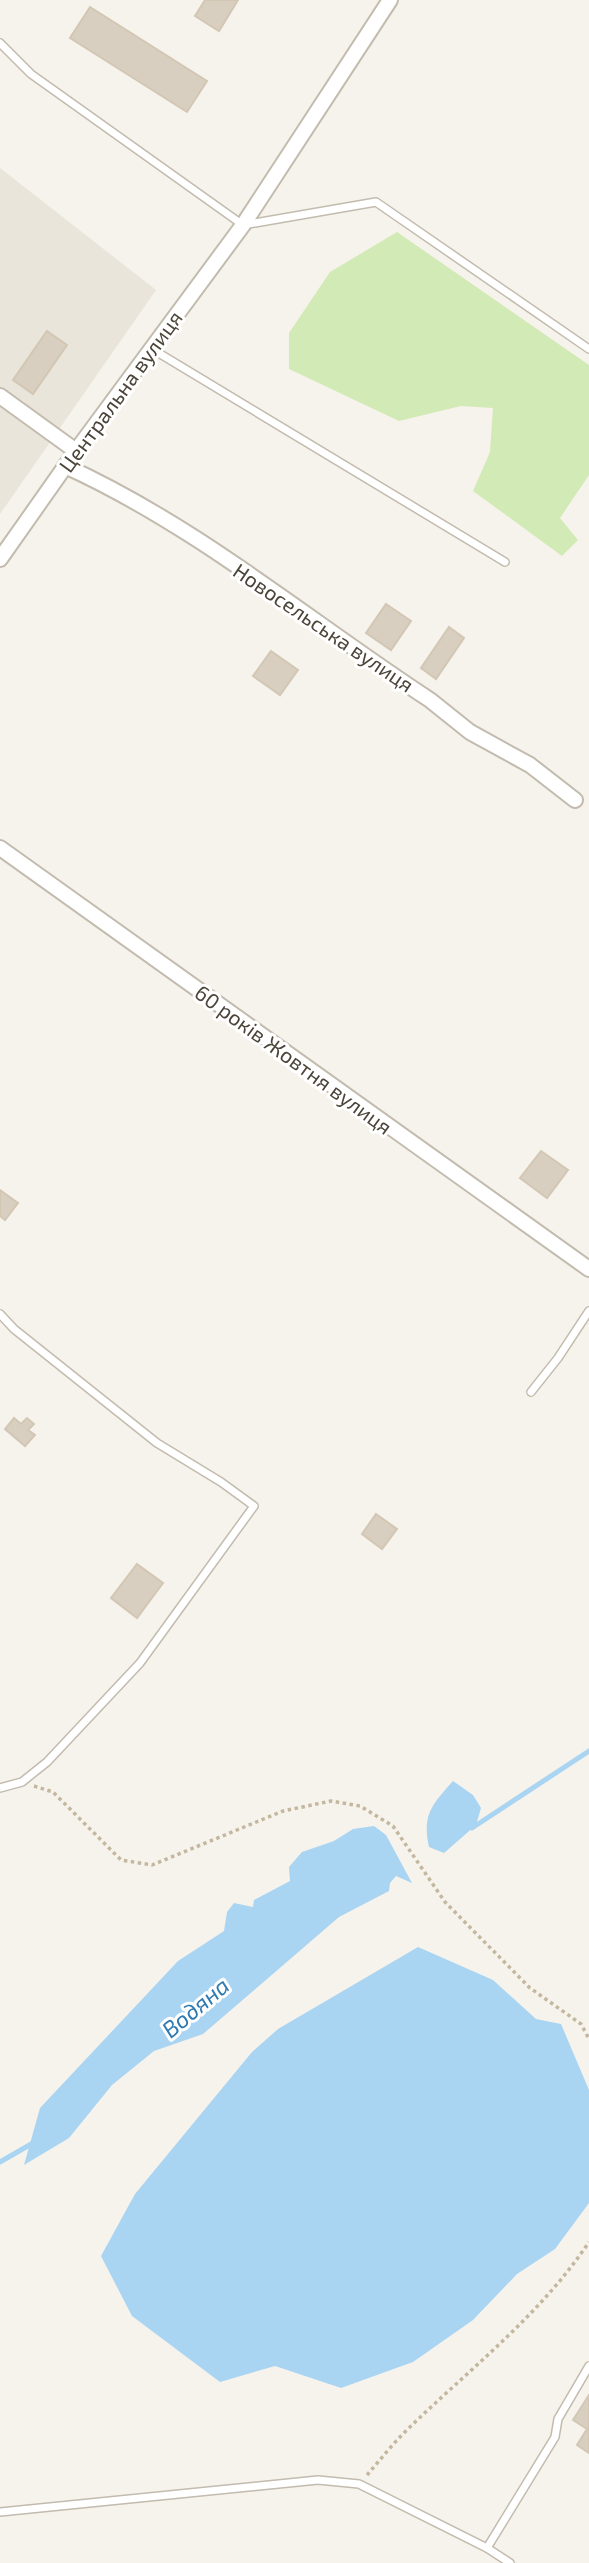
<svg xmlns="http://www.w3.org/2000/svg" width="589" height="2563" viewBox="0 0 589 2563" font-family="'Exo 2',sans-serif">
<style>
.residential{fill:#eae5da}
.green{fill:#d2eab5}
.water{fill:#a9d4f2}
.lines{fill:none;stroke-linecap:round;stroke-linejoin:round}
.stream{stroke:#a9d4f2;stroke-width:5}
.building{fill:#d8cfc1;stroke:#d3c7b4;stroke-width:2}
.lane-casing{stroke:#c2bbae;stroke-width:10}
.street-casing{stroke:#c2bbae;stroke-width:18}
.path{stroke:#c4b79f;stroke-width:3.5;stroke-dasharray:3.5 3.5;stroke-linecap:butt}
.lane{stroke:#fff;stroke-width:7}
.street{stroke:#fff;stroke-width:14}
.labels{text-anchor:middle;dominant-baseline:central;stroke-width:6;stroke-linejoin:round;paint-order:stroke}
.street-label{font-size:21px;fill:#4b4439;stroke:#fff}
.water-label{font-size:23px;font-style:italic;fill:#2e7ab2;stroke:#fff}
</style>
<rect width="100%" height="100%" fill="#f6f3ec"/>
<!-- residential -->
<path class="residential" d="M0,168L156,290L0,514Z"/>
<!-- green -->
<path class="green" d="M397,232L589,365V475L560,518L578,540L562,556L473,491L490,452L493,408L461,406L399,421L289,369V333L330,272Z"/>
<!-- water -->
<g class="water">
<path d="M453,1781L473,1795L481,1808L476,1825L444,1853L429,1847C422,1814 432,1805 453,1781Z"/>
<path d="M374,1826L386,1835L412,1883L396,1876L390,1883L389,1891L339,1917L203,2034L154,2051L112,2085L69,2138L24,2165L40,2108L178,1961L224,1931L227,1912L234,1903L253,1907L254,1900L290,1881L289,1867L302,1852L334,1841L353,1829Z"/>
<path d="M418,1947L493,1980L536,2019L561,2024L589,2090V2203L555,2249L517,2274L473,2320L413,2362L341,2388L275,2366L220,2382L132,2316L101,2256L135,2194L252,2052L278,2029Z"/>
</g>
<g class="lines">
<!-- stream -->
<g class="stream">
<path d="M472,1828L589,1751"/>
<path d="M0,2162L33,2143"/>
</g>
</g>
<!-- building -->
<g class="building">
<path d="M205,0H238L219,31L195,16Z"/>
<path d="M90,7L207,81L187,112L70,38Z"/>
<path d="M47,331L67,345L33,394L13,380Z"/>
<path d="M386,604L411,621L391,650L366,633Z"/>
<path d="M449,627L464,638L436,679L421,668Z"/>
<path d="M271,651L298,670L280,695L253,676Z"/>
<path d="M541,1151L568,1170L547,1198L520,1178Z"/>
<path d="M0,1190L18,1203L5,1220L0,1216Z"/>
<path d="M14,1418L21,1424L27,1418L34,1424L28,1430L35,1435L25,1446L5,1429Z"/>
<path d="M376,1514L397,1529L382,1549L362,1534Z"/>
<path d="M137,1564L163,1583L137,1618L111,1598Z"/>
<path d="M589,2395V2453L577,2445L587,2429L573,2420Z"/>
</g>
<g class="lines">
<defs>
<g id="lane">
<path d="M0,43L31,74L243,225L376,202L589,349"/>
<path d="M152,349L505,562"/>
<path d="M0,1314L14,1329L157,1443L221,1482L254,1506L140,1663L47,1762L22,1782L0,1788"/>
<path d="M531,1392L558,1358L589,1311"/>
<path d="M0,2512L318,2480L359,2484L487,2548L510,2563"/>
<path d="M487,2548L555,2437L558,2419L589,2366"/>
</g>
<g id="street">
<path d="M0,396L76,451"/>
<path d="M65,466C197,526 309,621 430,700L470,732L530,765L575,800"/>
<path d="M0,559L76,451L243,225L390,0"/>
<path d="M0,848L589,1269"/>
</g>
</defs>
<!-- lane casing -->
<use href="#lane" class="lane-casing"/>
<!-- street casing -->
<use href="#street" class="street-casing"/>
<!-- path -->
<g class="path">
<path d="M34,1786L53,1792L121,1860L152,1865L283,1811L331,1801L360,1806L393,1826L445,1902L530,1988L581,2024L589,2039"/>
<path d="M367,2475C381,2459 394,2442 410,2427C472,2367 541,2314 589,2242"/>
</g>
<!-- lane -->
<use href="#lane" class="lane"/>
<!-- street -->
<use href="#street" class="street"/>
</g>
<g class="labels">
<!-- street labels -->
<g class="street-label">
<text transform="translate(120 391) rotate(-54)">Центральна вулиця</text>
<text transform="translate(324 627) rotate(34)">Новосельська вулиця</text>
<text transform="translate(294 1059) rotate(36)">60 років Жовтня вулиця</text>
</g>
<!-- water labels -->
<g class="water-label">
<text transform="translate(195 2007) rotate(-40)">Водяна</text>
</g>
</g>
</svg>
